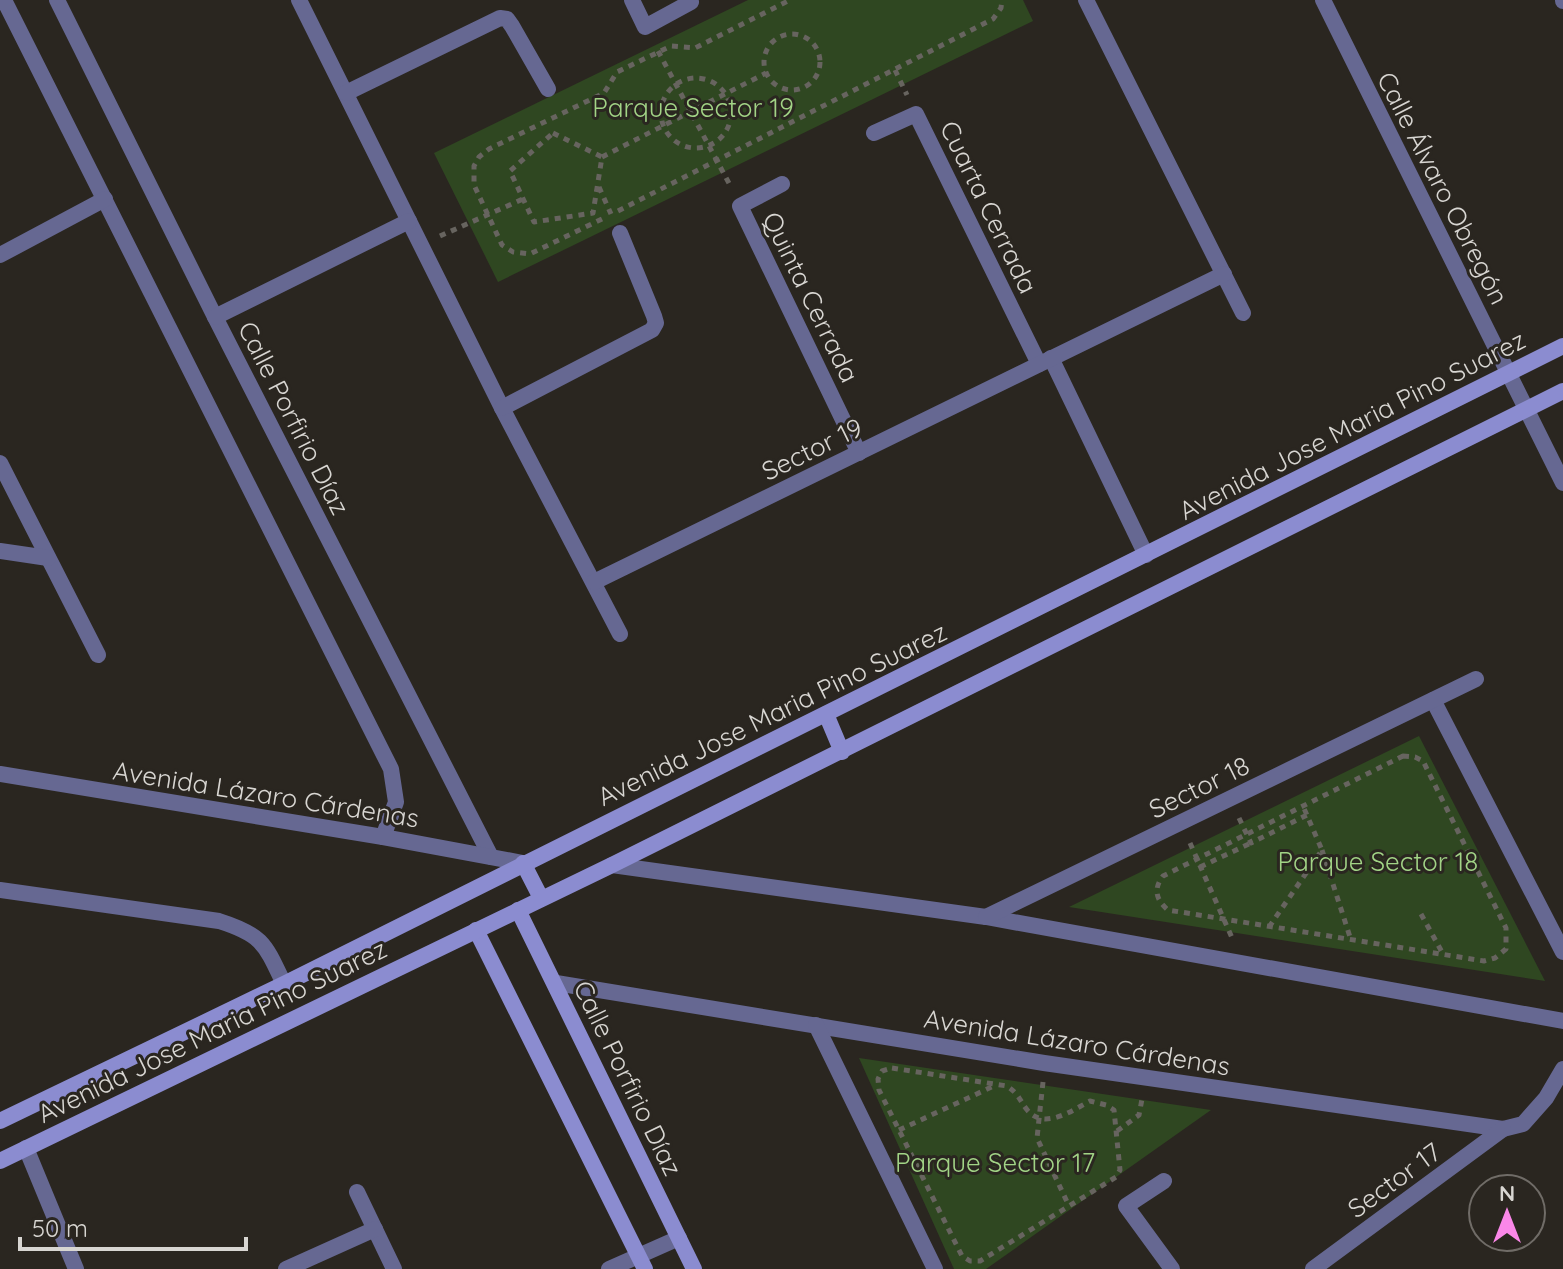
<svg xmlns="http://www.w3.org/2000/svg" width="1563" height="1269" viewBox="0 0 1563 1269" font-family="Quicksand,sans-serif">
<style>
.green{fill:#2f4721}
.lines{fill:none;stroke-linecap:round;stroke-linejoin:round}
.path{stroke:#67645f;stroke-width:5;stroke-dasharray:6 6;stroke-linecap:butt}
.street{stroke:#666892;stroke-width:16}
.secondary{stroke:#8b8cd0;stroke-width:16}
.labels{text-anchor:middle;dominant-baseline:central;stroke-width:6;stroke-linejoin:round;paint-order:stroke}
.park-label{font-size:26px;fill:#a2d486;stroke:#2a2620}
.street-label{font-size:26px;fill:#d8d6d2;stroke:#2a2620}
</style>
<rect width="100%" height="100%" fill="#2a2620"/>
<!-- green -->
<g class="green">
<path d="M748,0H1023L1033,21L498,282L434,153Z"/>
<path d="M1419,736L1545,981L1069,907Z"/>
<path d="M859,1058L1211,1110L986,1269H954Z"/>
</g>
<g class="lines">
<!-- path -->
<g class="path">
<circle cx="792" cy="62" r="28"/>
<path d="M658,51L731,187"/>
<path d="M895,70L907,95"/>
<circle cx="696" cy="113" r="35"/>
<path d="M553,133L602,157L593,213L534,222L510,171Z"/>
<path d="M602,157L766,73"/>
<path d="M599,187L611,214"/>
<path d="M618,211L993,19L1001,8L1002,0"/>
<path d="M602,219L530,254L513,252L502,245L474,185V166L479,157L489,149L604,93L617,72L671,46L695,48L790,0"/>
<path d="M440,236L523,199"/>
<path d="M1403,756L1415,757L1423,761L1506,928V949L1495,958L1484,961L1168,910C1156,900 1153,889 1163,876Z"/>
<path d="M1239,818L1251,843L1307,815"/>
<path d="M1190,843L1233,940"/>
<path d="M1322,850L1351,940"/>
<path d="M1200,867L1251,843"/>
<path d="M1421,914L1443,954"/>
<path d="M1269,927L1322,850L1303,806"/>
<path d="M892,1068L1007,1086C1020,1095 1019,1100 1028,1111C1045,1130 1073,1110 1090,1101L1106,1105L1114,1110L1120,1170L1116,1177L980,1261H970L962,1256L879,1090L878,1079L882,1071Z"/>
<path d="M1043,1082L1037,1138L1069,1206"/>
<path d="M899,1130L996,1085"/>
<path d="M1117,1131L1139,1115L1142,1099"/>
</g>
<!-- street -->
<g class="street">
<path d="M4,0L391,769L396,802L383,837"/>
<path d="M57,0L215,317L491,857"/>
<path d="M299,0L502,408L620,634"/>
<path d="M632,0L645,27L691,2"/>
<path d="M1086,0L1243,313"/>
<path d="M1323,0L1563,483"/>
<path d="M1563,0V1"/>
<path d="M346,93L500,18L507,19L512,26L548,89"/>
<path d="M874,133L916,114L1039,364"/>
<path d="M782,184L740,206L859,453"/>
<path d="M0,255L105,199"/>
<path d="M215,317L409,221"/>
<path d="M1051,358L1146,555"/>
<path d="M502,408L652,330L656,323L654,316L620,233"/>
<path d="M0,463L98,655"/>
<path d="M0,551L48,558"/>
<path d="M594,582L1224,274"/>
<path d="M1433,700L1563,952"/>
<path d="M0,774L383,837L523,863"/>
<path d="M612,865L986,917L1563,1021"/>
<path d="M0,890L219,921C263,935 265,944 284,984"/>
<path d="M986,917L1476,679"/>
<path d="M556,983L1044,1063L1503,1129L1523,1124L1546,1098L1563,1069"/>
<path d="M816,1025L935,1269"/>
<path d="M26,1148L76,1269"/>
<path d="M1164,1181L1126,1206L1172,1269"/>
<path d="M357,1192L394,1269"/>
<path d="M286,1269L375,1229"/>
<path d="M609,1269L679,1238"/>
<path d="M1313,1269L1503,1129"/>
</g>
<!-- secondary -->
<g class="secondary">
<path d="M826,714L842,752"/>
<path d="M523,863L541,898"/>
<path d="M518,910L694,1269"/>
<path d="M476,930L645,1269"/>
<path d="M0,1121L284,984L1563,346"/>
<path d="M0,1161L612,865L1563,391"/>
</g>
</g>
<g class="labels">
<!-- park labels -->
<g class="park-label">
<text x="693" y="107">Parque Sector 19</text>
<text x="1378" y="861">Parque Sector 18</text>
<text x="995" y="1162">Parque Sector 17</text>
</g>
<!-- street labels -->
<g class="street-label">
<text transform="translate(1443 188) rotate(63)">Calle Álvaro Obregón</text>
<text transform="translate(989 207) rotate(64)">Cuarta Cerrada</text>
<text transform="translate(811 297) rotate(64)">Quinta Cerrada</text>
<text transform="translate(294 418) rotate(63)">Calle Porfirio Díaz</text>
<text transform="translate(1352 425) rotate(-27)">Avenida Jose Maria Pino Suarez</text>
<text transform="translate(812 449) rotate(-26)">Sector 19</text>
<text transform="translate(772 714) rotate(-26)">Avenida Jose Maria Pino Suarez</text>
<text transform="translate(1199 787) rotate(-26)">Sector 18</text>
<text transform="translate(266 794) rotate(9)">Avenida Lázaro Cárdenas</text>
<text transform="translate(212 1031) rotate(-26)">Avenida Jose Maria Pino Suarez</text>
<text transform="translate(1077 1042) rotate(9)">Avenida Lázaro Cárdenas</text>
<text transform="translate(628 1078) rotate(64)">Calle Porfirio Díaz</text>
<text transform="translate(1394 1180) rotate(-36)">Sector 17</text>
</g>
</g>
<!-- north arrow -->
<g transform="translate(1507 1213)"><circle r="38" fill="#2a2620" stroke="#706c67" stroke-width="2"/>
<path d="M0-6L14 30L0 20L-14 30Z" fill="#fa87e8"/>
<text y="-12" font-size="22" font-weight="bold" text-anchor="middle" fill="#d8d6d2">N</text>
</g>
<!-- scale -->
<path d="M20 1237v12h226v-12" fill="none" stroke="#d8d6d2" stroke-width="4"/>
<text x="32" y="1237" font-size="24" fill="#d8d6d2" stroke="#2a2620" stroke-width="6" paint-order="stroke">50 m</text>
</svg>
